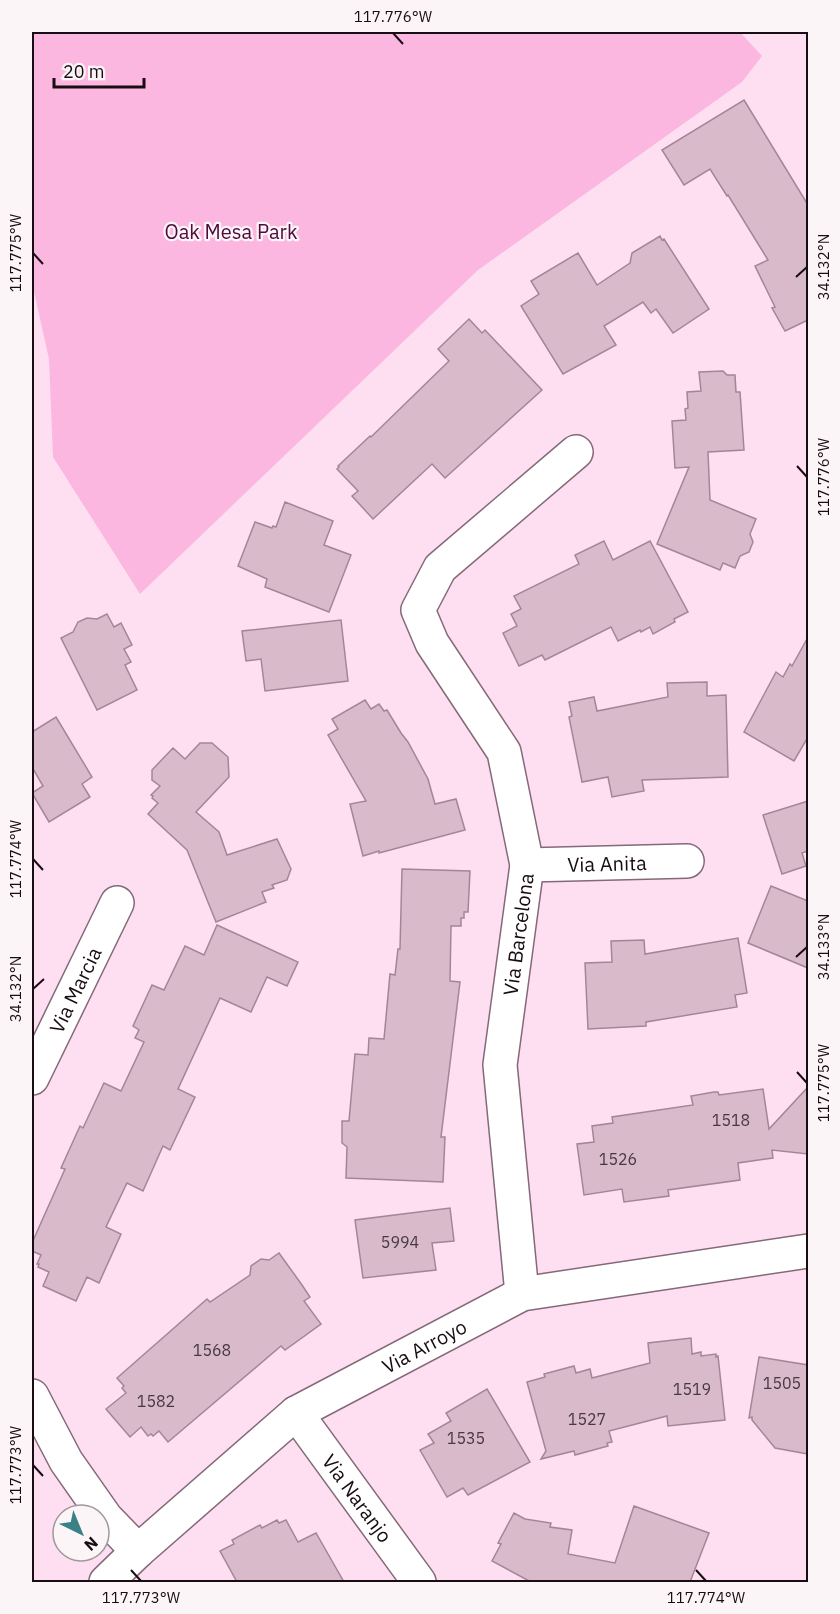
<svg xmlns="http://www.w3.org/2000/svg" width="840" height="1614" viewBox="0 0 840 1614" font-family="'IBM Plex Sans',sans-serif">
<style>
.green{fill:#fbb7e0}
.building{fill:#d8bacb;stroke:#a28697;stroke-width:1.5}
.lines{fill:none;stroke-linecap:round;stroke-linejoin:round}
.minor-casing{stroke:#846979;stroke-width:36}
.minor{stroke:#fff;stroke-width:33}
.ticks{fill:none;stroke:#170d13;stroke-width:2}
.labels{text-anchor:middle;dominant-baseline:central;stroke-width:4.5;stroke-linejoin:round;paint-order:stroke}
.number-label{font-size:16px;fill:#473841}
.park-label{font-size:20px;fill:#500a3d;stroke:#fbf5f8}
.street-label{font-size:20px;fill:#170d13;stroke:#fbf5f8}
.neatline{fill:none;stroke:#170d13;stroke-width:2}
.ticks-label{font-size:15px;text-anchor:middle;fill:#170d13}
</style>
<rect width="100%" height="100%" fill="#fedff1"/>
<!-- green -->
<path class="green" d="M32,32H740L762,56L742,82L478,270L140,594L53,457L49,359L32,283Z"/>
<!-- building -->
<g class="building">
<path d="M744,100L808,205V320L785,331L772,308L775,307L755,266L768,260L728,195L727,196L710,169L684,185L662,150Z"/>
<path d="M660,236L662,240L664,239L709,309L673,333L656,309L651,313L643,302L604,326L616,345L563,374L521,306L539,294L531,281L578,253L597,285L630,263L632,253Z"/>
<path d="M469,319L482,333L485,330L542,390L445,478L432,464L373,519L352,496L358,491L337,469L339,467L338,466L370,436L371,437L449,361L438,349Z"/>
<path d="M723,371L727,375H735L736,392H740L744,450L708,452L710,500L756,519L750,534L753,542L749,552L740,556L735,568L723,563L720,570L657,544L689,467L675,468L672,421L686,420L685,409L688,408L687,392L701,391L699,372Z"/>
<path d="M285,502L333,521L324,545L351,555L329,612L265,587L267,579L238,566L255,522L272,528L273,526L276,527Z"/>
<path d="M604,541L613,560L650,541L688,612L674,619L675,622L653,634L650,627L641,632L640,630L618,641L611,627L545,660L542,655L519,666L503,633L517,626L511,614L521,609L514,596L579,564L575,555Z"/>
<path d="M107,614L114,627L121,623L132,645L124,649L131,662L125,665L137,690L97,710L61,638L73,632L78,622L87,618L97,619Z"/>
<path d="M341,620L348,681L265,691L261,659L246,661L242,631Z"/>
<path d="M808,637V737L794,761L744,732L776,672L783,677L790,664L792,666Z"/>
<path d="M707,682V696L726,695L728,777L642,780L644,791L612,797L608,777L582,782L569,717L572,716L569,702L594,697L597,711L668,697L667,683Z"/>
<path d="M365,700L371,709L379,704L384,711L387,710L401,733L408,742L428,779L435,804L456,799L465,830L379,853V851L363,856L350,804L366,801L328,735L338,729L332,719Z"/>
<path d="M56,717L92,777L82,784L90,797L49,822L32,793L43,786L32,767V732Z"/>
<path d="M200,743H212L228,757L229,777L196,812L219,832L227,855L277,839L291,869L287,880L272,885L274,888L262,892L266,902L216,922L187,850L148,814L158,803L152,798L153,796L151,795L160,786L152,780V770L173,748L185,759Z"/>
<path d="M808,801V851L802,853L806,866L782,874L763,815Z"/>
<path d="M402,869L470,871L468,912H464V918H461V926H451L450,981L460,982L441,1137H445L443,1182L346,1178L347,1147L342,1143V1121H349L355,1054L368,1055L369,1038L384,1039L390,974L395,975L398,949H400Z"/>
<path d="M771,886L808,901V968L748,943Z"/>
<path d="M217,925L298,962L287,986L267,977L251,1012L220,998L178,1089L195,1097L170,1150L163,1146L143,1191L127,1183L106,1227L121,1234L99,1283L87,1277L76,1301L43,1286L49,1272L38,1267L39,1264H37L41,1255L32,1251V1243L65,1169L61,1168L80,1126L83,1128L104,1083L121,1091L144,1042L135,1038L139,1030L133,1026L152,985L164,990L185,946L204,955Z"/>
<path d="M738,938L747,993L735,995L737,1007L646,1022V1026L588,1029L585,963L612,962L611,941L644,940L645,954Z"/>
<path d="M808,1087V1154L772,1150L773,1158L738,1163L740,1180L668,1190L669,1196L624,1202L622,1189L584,1195L577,1144L594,1142L592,1126L613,1123L612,1117L693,1105L691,1096L714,1092H718L719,1095L763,1089L769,1129Z"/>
<path d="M450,1208L454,1241L432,1243L436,1270L363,1278L355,1220Z"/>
<path d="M279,1253L302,1285L310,1297L304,1301L321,1324L285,1350L281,1346L168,1442L159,1431L153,1436L151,1434L148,1436L141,1427L130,1437L106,1409L126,1393L122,1388L124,1386L117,1378L207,1299L210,1302L250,1275L251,1266L261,1259L269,1260Z"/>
<path d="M691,1338L692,1354L701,1352V1356L716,1354V1357L718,1356L725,1420L668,1426L667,1416L609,1431L612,1442L607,1443L608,1446L575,1455L574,1451L541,1459L546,1451L527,1382L545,1377L544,1374L574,1366L576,1373L590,1369L592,1378L650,1363L648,1343Z"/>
<path d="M759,1357L808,1365V1454L775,1448L752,1420V1417L749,1418Z"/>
<path d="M487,1389L530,1462L468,1495L463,1488L447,1497L420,1450L434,1443L428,1434L451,1421L446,1413Z"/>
<path d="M634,1506L709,1533L690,1582H531L492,1561L501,1544L498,1543L514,1513L525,1519L551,1523L550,1527L572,1530L568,1554L615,1563Z"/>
<path d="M277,1520L279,1523L286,1520L298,1542L316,1533L344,1582H237L220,1551L234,1544L232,1540L260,1525L262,1528Z"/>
</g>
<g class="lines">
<defs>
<g id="minor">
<path id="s1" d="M527,865L687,861"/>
<path id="s2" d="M32,1078L117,903"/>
<path id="s3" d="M522,1294L500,1065L527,865L504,752L432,643L418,610L440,568L576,452"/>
<path d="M32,1396L66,1461L106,1518L138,1551"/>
<path id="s4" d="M296,1413L419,1582"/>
<path id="s5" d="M106,1582L138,1551L296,1413L522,1294L808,1251"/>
</g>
</defs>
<!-- minor casing -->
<use href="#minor" class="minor-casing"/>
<!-- minor -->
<use href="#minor" class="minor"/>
</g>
<!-- ticks -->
<path class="ticks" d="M393,33L403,44M33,253L43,264M796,277L807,267M797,466L807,477M33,859L43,870M796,957L807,947M33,989L44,979M797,1072L807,1083M33,1465L43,1476M131,1570L141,1581M696,1570L706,1581"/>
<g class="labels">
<!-- number labels -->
<g class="number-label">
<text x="731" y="1120">1518</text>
<text x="618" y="1159">1526</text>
<text x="400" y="1242">5994</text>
<text x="212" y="1350">1568</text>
<text x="782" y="1383">1505</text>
<text x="692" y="1389">1519</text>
<text x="156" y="1401">1582</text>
<text x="587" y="1419">1527</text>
<text x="466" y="1438">1535</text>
</g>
<!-- park labels -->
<g class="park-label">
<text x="231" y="231">Oak Mesa Park</text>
</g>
<!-- street labels -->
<g class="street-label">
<text stroke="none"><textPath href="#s1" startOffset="80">Via Anita</textPath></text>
<text stroke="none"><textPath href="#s3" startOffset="362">Via Barcelona</textPath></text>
<text stroke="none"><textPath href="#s2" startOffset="98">Via Marcia</textPath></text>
<text stroke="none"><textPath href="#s5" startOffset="399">Via Arroyo</textPath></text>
<text stroke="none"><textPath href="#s4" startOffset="105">Via Naranjo</textPath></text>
</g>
</g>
<!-- border -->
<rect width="840" height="1614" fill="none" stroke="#fbf5f8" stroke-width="66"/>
<!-- north arrow -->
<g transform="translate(81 1533) rotate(137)"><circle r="28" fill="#fbf5f8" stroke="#a0989c" stroke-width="1.5"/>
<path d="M0-4.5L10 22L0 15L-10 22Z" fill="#398186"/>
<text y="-9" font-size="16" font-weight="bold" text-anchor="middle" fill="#170d13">N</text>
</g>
<!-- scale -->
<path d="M54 78v9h90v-9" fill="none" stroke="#170d13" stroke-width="3"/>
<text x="63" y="78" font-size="18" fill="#170d13" stroke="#fbf5f8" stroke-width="4.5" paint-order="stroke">20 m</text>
<rect x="33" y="33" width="774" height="1548" class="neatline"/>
<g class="ticks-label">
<text x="393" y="22">117.776°W</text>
<text transform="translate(16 253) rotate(-90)" y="5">117.775°W</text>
<text transform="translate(824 267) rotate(-90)" y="5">34.132°N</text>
<text transform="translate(824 477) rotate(-90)" y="5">117.776°W</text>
<text transform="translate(16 859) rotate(-90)" y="5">117.774°W</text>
<text transform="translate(824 947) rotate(-90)" y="5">34.133°N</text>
<text transform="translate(16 989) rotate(-90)" y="5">34.132°N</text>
<text transform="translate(824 1083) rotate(-90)" y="5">117.775°W</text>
<text transform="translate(16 1465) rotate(-90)" y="5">117.773°W</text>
<text x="141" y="1603">117.773°W</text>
<text x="706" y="1603">117.774°W</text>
</g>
</svg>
